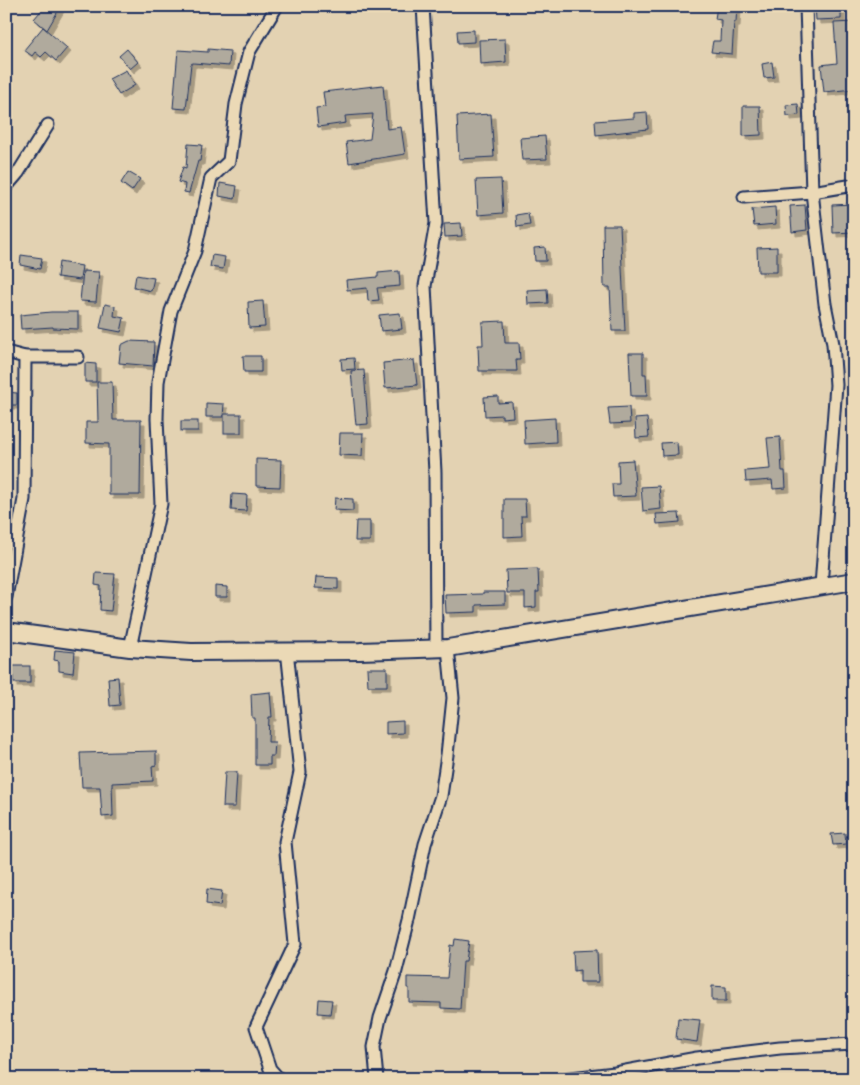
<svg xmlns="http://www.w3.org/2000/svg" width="860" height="1085" viewBox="0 0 860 1085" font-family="Sriracha,sans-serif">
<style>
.building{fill:#b0aa9d;stroke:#1b2f5e;filter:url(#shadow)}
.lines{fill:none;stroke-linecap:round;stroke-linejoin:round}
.street-casing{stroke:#1b2f5e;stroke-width:15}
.secondary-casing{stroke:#1b2f5e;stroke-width:20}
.street{stroke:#ebd9b6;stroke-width:11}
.secondary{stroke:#ebd9b6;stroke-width:16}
</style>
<defs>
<filter id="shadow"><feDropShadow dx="4" dy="4" stdDeviation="0" flood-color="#0004"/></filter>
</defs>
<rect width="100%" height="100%" fill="#e3d2b2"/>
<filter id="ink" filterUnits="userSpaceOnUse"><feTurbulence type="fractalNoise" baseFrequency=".02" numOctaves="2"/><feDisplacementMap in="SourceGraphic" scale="10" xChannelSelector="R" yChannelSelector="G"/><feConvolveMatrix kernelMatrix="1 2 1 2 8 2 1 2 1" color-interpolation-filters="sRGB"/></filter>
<g filter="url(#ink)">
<!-- building -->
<g class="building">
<path d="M45,6H61L47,30L34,19Z"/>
<path d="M717,6H737L736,22H734L732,54L711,52L713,41H720L721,20L715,19Z"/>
<path d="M815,6H841V19L816,20Z"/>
<path d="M854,22V89L824,92L821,65L837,63L834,23Z"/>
<path d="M43,27L67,48L56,61L46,52L41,57L35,52L32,56L24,50Z"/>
<path d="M474,30V42L458,43L457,31Z"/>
<path d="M505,39L506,62L480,64L479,40Z"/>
<path d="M127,49L138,62L130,69L119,56Z"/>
<path d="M208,49L230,51L229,66L193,63L191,64L186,109L173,108L178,50L208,52Z"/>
<path d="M772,62L774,77L764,78L762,64Z"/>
<path d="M126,70L135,85L119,95L109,79Z"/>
<path d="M383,85L387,129L401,127L405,154L349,163L346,142L370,139L373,114L345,116L346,123L318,127L316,108L325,107L323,92Z"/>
<path d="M798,104L799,115L787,116L786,105Z"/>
<path d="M743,106H760L761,135L743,136Z"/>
<path d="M647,112L648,129L596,135L595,121L634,118V113Z"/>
<path d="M491,114L494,157L459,159L457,116Z"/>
<path d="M545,136L547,159L522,160L520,138Z"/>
<path d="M188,144L202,145L200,161H198L189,193L184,192L185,184L178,182L183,167L186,168Z"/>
<path d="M128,172L140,179L132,191L121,183Z"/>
<path d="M501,179L503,213L478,215L476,180Z"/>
<path d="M220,183L237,186L235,199L219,196Z"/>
<path d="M854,204V232L833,233L832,205Z"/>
<path d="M805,205L807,230L792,232L790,206Z"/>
<path d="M775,207L776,224L754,226L752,209Z"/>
<path d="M528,213L530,225L517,227L516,215Z"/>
<path d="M461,223L462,236L445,237L444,224Z"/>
<path d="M603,225H620L625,331H612L610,287H604Z"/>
<path d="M545,247L546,261H535L534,248Z"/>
<path d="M777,247V272H758L757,248Z"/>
<path d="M21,255L42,258L40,269L20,265Z"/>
<path d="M212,255L225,257L223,269L210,267Z"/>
<path d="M59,262L82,266L80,280L57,277Z"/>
<path d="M83,271L99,272L96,302L80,301Z"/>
<path d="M399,271L400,286L377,288L379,300L368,301L367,288L347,290L346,280L378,277V273Z"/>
<path d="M136,275L154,278L151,291L134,287Z"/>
<path d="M547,289L548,303L528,304L527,290Z"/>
<path d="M263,301L265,327L249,328L248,302Z"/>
<path d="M105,304L115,306L114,316L124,318L121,332L100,328Z"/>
<path d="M51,312H78V329L53,328V327L21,329L20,315Z"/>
<path d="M400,313L402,329L381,331L379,315Z"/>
<path d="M504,321L505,343H519L520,360H516L517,371H479L478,345H483L482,322Z"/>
<path d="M129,341L154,342L153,366L119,363L121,345Z"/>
<path d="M629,353H643V374H646L647,396H631Z"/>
<path d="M243,356H261V372H244Z"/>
<path d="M354,358L355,369L342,370L341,359Z"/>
<path d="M414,360L417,385L385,388L383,363Z"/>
<path d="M85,363L96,364V382H85Z"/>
<path d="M364,370L368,424L356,425L351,371Z"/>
<path d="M97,382H112L113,420H141L140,495H109V444L86,443V422H98Z"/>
<path d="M6,392L17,393V405H6Z"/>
<path d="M498,396V403L512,402L513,417L502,418V415L485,416L484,397Z"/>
<path d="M206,403L224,404L223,417H206Z"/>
<path d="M629,407L630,423L610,424L608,408Z"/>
<rect x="224" y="414" width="17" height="19"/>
<path d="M555,418L556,442L525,444L524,420Z"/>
<path d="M647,418L649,437L636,438L635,419Z"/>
<rect x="181" y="421" width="17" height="10"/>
<path d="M340,433H363L362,456L339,455Z"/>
<path d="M780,437L782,471H785L786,488L773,489L772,480L746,482L745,471L770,469L767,438Z"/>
<path d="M677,442L678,455L662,456L661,443Z"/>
<path d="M256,459L281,460L280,487L256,486Z"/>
<path d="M633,460L636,496L613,497L612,484H619L618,461Z"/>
<path d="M659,486L661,509L643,511L641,487Z"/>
<path d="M232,494L247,495L246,511L231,510Z"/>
<path d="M335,498L353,499V511L334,510Z"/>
<path d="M504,499H525L526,516H521L522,536L504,537Z"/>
<path d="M679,513L680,522L657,524L656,514Z"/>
<path d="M356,521H370V541H355Z"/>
<path d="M538,569L539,592H536V607L525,608V593H507L506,570Z"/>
<path d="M96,573L115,574L111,611L100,610L101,586L95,585Z"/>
<path d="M316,577L338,578V589L315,588Z"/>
<path d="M215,586L227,587V597H215Z"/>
<path d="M483,592H505V604L476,605V612L446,613L445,595L483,594Z"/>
<path d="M55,650L75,652L73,673L59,671V661L54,660Z"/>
<rect x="13" y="666" width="17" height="17"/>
<path d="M367,668H387V686H368Z"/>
<path d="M118,677L120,705L110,706L108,678Z"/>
<path d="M270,692L272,717H269L268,742H275L274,756H270V765H255V718H252L251,694Z"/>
<path d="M403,721V733L386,734V722Z"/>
<path d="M156,751V765L152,766L153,781L112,783L113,816L102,817L100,787H82L80,753Z"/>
<path d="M225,772H237L235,807H223Z"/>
<path d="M845,833L846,844L833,845L831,834Z"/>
<path d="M207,889L222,891L220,906L206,904Z"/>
<path d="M455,939L469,941L466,961H463L460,1009L441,1008V1003L409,1002V988H407V977L447,978L450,945L454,946Z"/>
<path d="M597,950L598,982H580V970L574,971L573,951Z"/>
<path d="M712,986L726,987V1001H712Z"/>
<path d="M319,999L332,1000L330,1014L318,1013Z"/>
<path d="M678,1018L700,1020L697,1042L676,1039Z"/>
</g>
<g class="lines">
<defs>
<g id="street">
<path d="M423,6L436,223L425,286L435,472L436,649"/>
<path d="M806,6L812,192L825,304L833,344L836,385L821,586"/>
<path d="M6,187L18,173L48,125"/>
<path d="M744,197L812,192L854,185"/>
<path d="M6,352L25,357H78"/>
<path d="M6,597L24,499L25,357"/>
<path d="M130,648L161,504L157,419L158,382L171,311L195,251L211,178L229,161L236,104L249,52L277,6"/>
<path d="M279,1079L270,1069L256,1027L295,944L285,842L300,772L287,650"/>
<path d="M377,1079L374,1047L380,1018L396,971L409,920L425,844L441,796L447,755L453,698L448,648"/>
<path d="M562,1079L615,1073L697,1058L780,1048L854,1044"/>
</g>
<path id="secondary" d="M6,631L130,648L191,652L360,651L448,648L854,581"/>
</defs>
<!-- street casing -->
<use href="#street" class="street-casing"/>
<!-- secondary casing -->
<use href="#secondary" class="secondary-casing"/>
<!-- street -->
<use href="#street" class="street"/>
<!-- secondary -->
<use href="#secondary" class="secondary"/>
</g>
</g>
<!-- margin -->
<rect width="860" height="1085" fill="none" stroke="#ebd9b6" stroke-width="25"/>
<rect x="12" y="12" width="835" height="1060" fill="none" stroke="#1b2f5e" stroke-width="2" filter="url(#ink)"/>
</svg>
